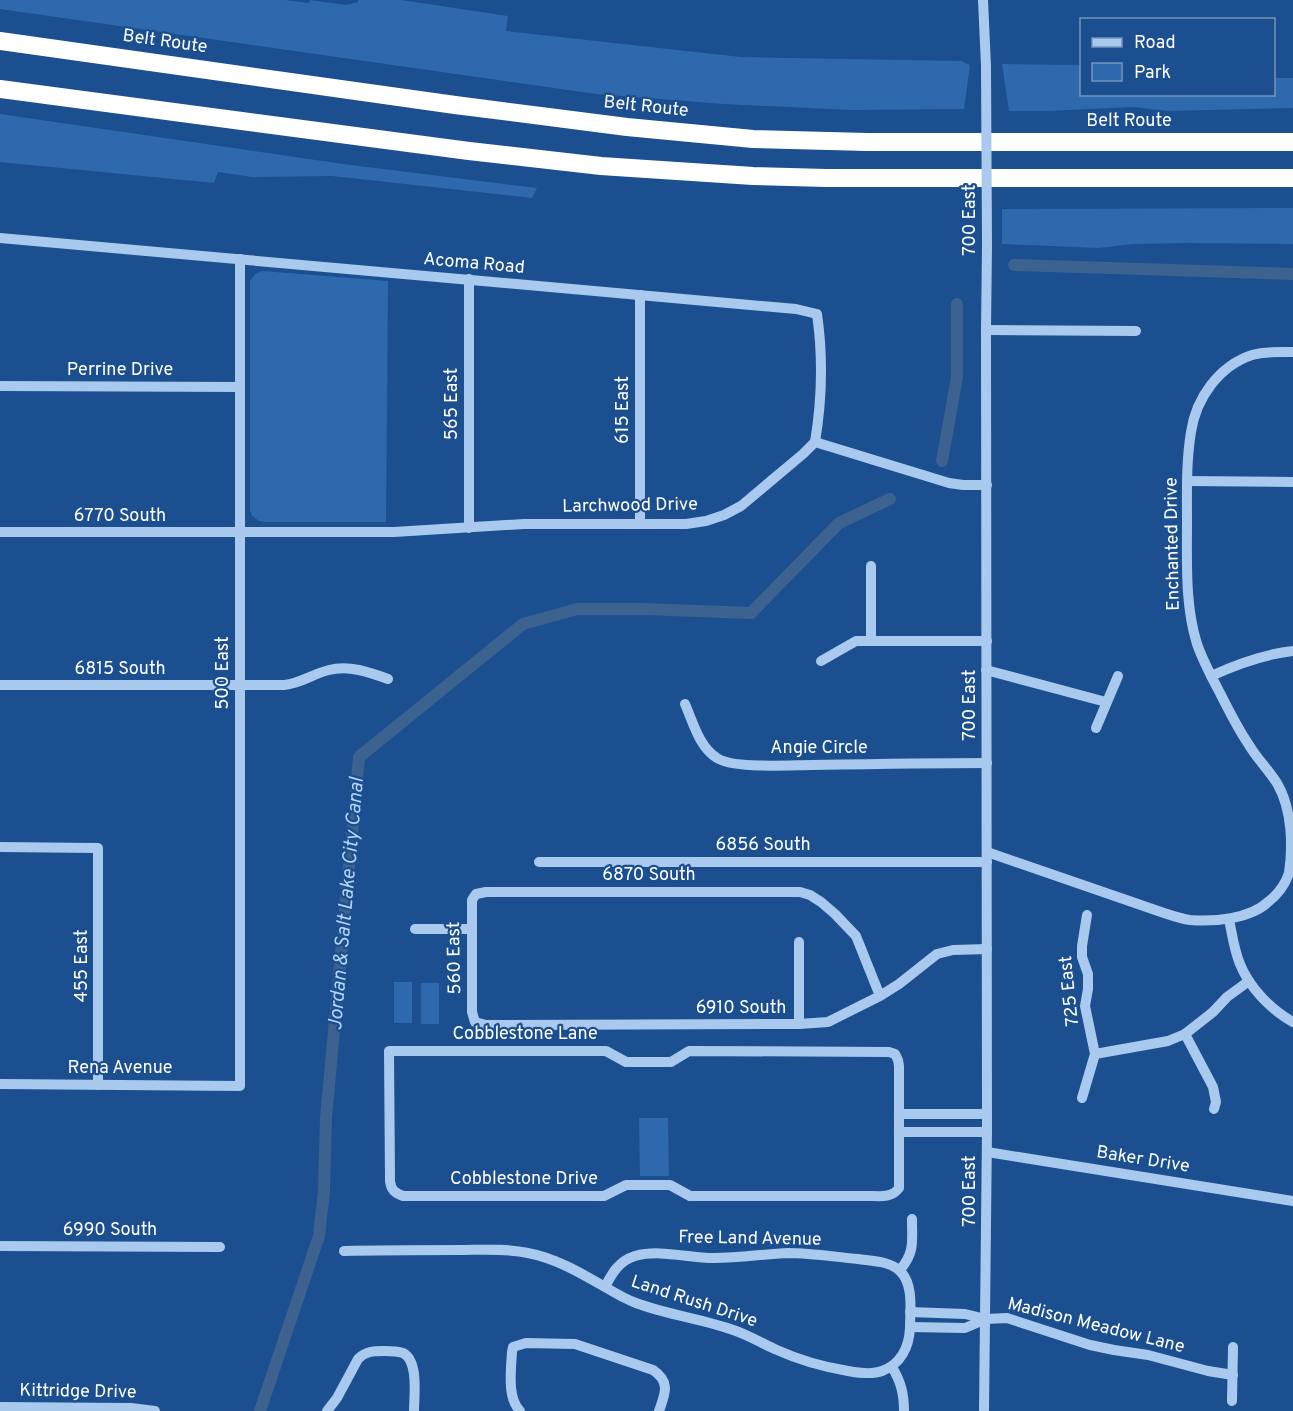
<svg xmlns="http://www.w3.org/2000/svg" width="1293" height="1411" viewBox="0 0 1293 1411" font-family="Overpass,sans-serif">
<style>
.green{fill:#2e69ad}
.lines{fill:none;stroke-linecap:round;stroke-linejoin:round}
.canal{stroke:#3c6290;stroke-width:12}
.minor{stroke:#a9c9ee;stroke-width:10}
.highway{stroke:#fff;stroke-width:18}
.minor-bridge{stroke:#a9c9ee;stroke-width:10}
.labels{text-anchor:middle;dominant-baseline:central;stroke-width:4.5;stroke-linejoin:round;paint-order:stroke}
.street-label{font-size:18px;fill:#fff;stroke:#1b4f8f}
.water-label{font-size:20px;font-style:italic;fill:#b5d3f5;stroke:#1b4f8f}
</style>
<rect width="100%" height="100%" fill="#1b4f8f"/>
<!-- green -->
<g class="green">
<path d="M0,0H285L309,3L310,0L346,5L358,2V0H401L508,16L506,31L741,57L961,61L970,65L964,109L850,110L724,104L596,94L0,9Z"/>
<path d="M1002,64L1081,65L1082,94H1274V78H1293V108L1167,111L1133,107L1049,111H1009Z"/>
<path d="M0,114L343,164L537,188L532,198L332,176L252,177L218,172L214,183L0,162Z"/>
<path d="M1293,208V244L1185,243L1133,244L1098,248L1002,244V209Z"/>
<path d="M263,271L388,281L386,522H264L259,521L252,516L250,510V281C253,276 257,272 263,271Z"/>
<rect x="394" y="982" width="18" height="41"/>
<rect x="421" y="983" width="18" height="41"/>
<path d="M639,1118H668L669,1176H640Z"/>
</g>
<g class="lines">
<!-- canal -->
<g class="canal">
<path d="M1014,265L1293,274"/>
<path d="M942,461L957,377V304"/>
<path d="M260,1411L319,1236L324,1191L326,1118L359,757L523,624L577,609H644L751,613L839,523L890,499"/>
</g>
<!-- minor -->
<g class="minor">
<path d="M983,0L986,66"/>
<path d="M0,238L796,309L817,314C823,356 822,400 815,442"/>
<path d="M469,279V528"/>
<path d="M986,330L1136,331"/>
<path d="M0,386L240,387"/>
<path d="M1187,481L1293,482"/>
<path d="M640,524V295"/>
<path d="M0,532H394L524,524H686L706,521L724,515L741,506L803,454L815,442L949,483L963,485H987"/>
<path d="M871,566V640"/>
<path d="M821,661L856,641H987"/>
<path d="M986,670L1106,702"/>
<path d="M1211,676C1237,664 1265,654 1293,651"/>
<path d="M0,685H284C302,683 312,674 329,670C349,665 369,672 388,679"/>
<path d="M685,704C693,722 699,747 717,758C733,769 791,765 812,765C870,764 928,763 987,763"/>
<path d="M1096,728L1118,676"/>
<path d="M0,847L98,848V1085"/>
<path d="M987,852L1164,913C1173,916 1182,919 1190,920C1214,922 1250,919 1268,902C1277,895 1285,885 1289,873C1293,846 1292,810 1278,785C1270,771 1257,759 1249,745C1238,729 1229,711 1220,693C1212,678 1203,661 1197,644C1185,605 1187,564 1187,523C1187,493 1186,462 1191,432C1196,398 1219,366 1252,355C1265,351 1280,352 1293,352"/>
<path d="M539,862H987"/>
<path d="M1229,919C1232,934 1234,950 1240,964C1249,987 1271,1010 1293,1022"/>
<path d="M415,929H471"/>
<path d="M799,942V1024"/>
<path d="M880,996L856,936L835,914L821,902L810,895L800,892H486L476,894L472,900V1012L475,1022L486,1025L799,1024L828,1022L880,996L899,984L937,954L953,950L987,949"/>
<path d="M1185,1034L1213,1087L1216,1102L1214,1109"/>
<path d="M389,1051H606L626,1062H671L689,1051L889,1052L895,1054L898,1060L899,1066V1188C892,1198 880,1196 870,1196H690L670,1185H626L604,1196H403C395,1193 391,1190 390,1181Z"/>
<path d="M1095,1054L1168,1041L1185,1034L1213,1012L1227,997L1249,981"/>
<path d="M0,1084L240,1086C242,811 240,535 240,259"/>
<path d="M1082,1098L1095,1054L1085,1006L1088,989V974L1082,957V946L1087,915"/>
<path d="M900,1114H987"/>
<path d="M900,1132H987"/>
<path d="M987,1152L1293,1201"/>
<path d="M0,1246L220,1247"/>
<path d="M344,1251C382,1250 420,1250 459,1250C481,1250 505,1248 528,1253C555,1258 581,1273 605,1287C615,1293 625,1299 636,1303C668,1315 703,1319 736,1331C750,1336 763,1344 777,1350C799,1360 824,1367 848,1371C859,1373 872,1375 882,1371C901,1364 909,1347 910,1328C910,1311 914,1284 900,1271C890,1261 871,1261 858,1259C835,1257 812,1253 788,1253C764,1254 739,1258 714,1258C688,1258 660,1249 635,1256C619,1261 612,1273 605,1287"/>
<path d="M900,1270C915,1252 912,1242 912,1219"/>
<path d="M910,1312L965,1314L986,1319L1007,1318L1090,1345L1114,1350L1148,1355L1208,1371L1233,1375"/>
<path d="M910,1327L965,1328L986,1319"/>
<path d="M892,1367C901,1382 904,1394 904,1411"/>
<path d="M1232,1401L1233,1347"/>
<path d="M0,1407L131,1408L155,1411"/>
<path d="M327,1411L337,1398L358,1359C366,1351 373,1351 384,1351C390,1351 397,1351 403,1353C419,1361 414,1396 414,1411"/>
<path d="M520,1411C507,1398 511,1370 512,1352L513,1347L526,1343L575,1344L653,1370C671,1382 665,1394 659,1411"/>
<path d="M984,1411L987,1132L986,330L987,246"/>
</g>
<!-- highway -->
<g class="highway">
<path d="M0,41L455,105L627,127L753,139L867,142H1293"/>
<path d="M0,89L469,151L601,166L753,176L826,178H1293"/>
</g>
<!-- minor-bridge -->
<path class="minor-bridge" d="M986,66L987,246"/>
</g>
<g class="labels">
<!-- street labels -->
<g class="street-label">
<text transform="translate(165 42) rotate(8)">Belt Route</text>
<text transform="translate(646 107) rotate(6)">Belt Route</text>
<text x="1129" y="121">Belt Route</text>
<text transform="translate(970 220) rotate(-90)">700 East</text>
<text transform="translate(474 264) rotate(5)">Acoma Road</text>
<text x="120" y="370">Perrine Drive</text>
<text transform="translate(452 404) rotate(-90)">565 East</text>
<text transform="translate(623 410) rotate(-90)">615 East</text>
<text transform="translate(630 506) rotate(-1)">Larchwood Drive</text>
<text x="120" y="516">6770 South</text>
<text transform="translate(1173 544) rotate(-91)">Enchanted Drive</text>
<text x="120" y="669">6815 South</text>
<text transform="translate(223 673) rotate(-90)">500 East</text>
<text transform="translate(970 705) rotate(-90)">700 East</text>
<text x="819" y="748">Angie Circle</text>
<text x="763" y="845">6856 South</text>
<text x="649" y="875">6870 South</text>
<text transform="translate(455 958) rotate(-91)">560 East</text>
<text transform="translate(82 966) rotate(-90)">455 East</text>
<text transform="translate(1070 991) rotate(-96)">725 East</text>
<text x="741" y="1008">6910 South</text>
<text x="525" y="1034">Cobblestone Lane</text>
<text x="120" y="1068">Rena Avenue</text>
<text transform="translate(1143 1160) rotate(9)">Baker Drive</text>
<text x="524" y="1179">Cobblestone Drive</text>
<text transform="translate(970 1191) rotate(-90)">700 East</text>
<text x="110" y="1230">6990 South</text>
<text transform="translate(750 1239) rotate(1)">Free Land Avenue</text>
<text transform="translate(694 1302) rotate(18)">Land Rush Drive</text>
<text transform="translate(1096 1326) rotate(14)">Madison Meadow Lane</text>
<text transform="translate(78 1392) rotate(1)">Kittridge Drive</text>
</g>
<!-- water labels -->
<g class="water-label">
<text transform="translate(347 904) rotate(-85)">Jordan &amp; Salt Lake City Canal</text>
</g>
</g>
<!-- legend -->
<rect x="1080" y="18" width="195" height="78" fill="#1b4f8f" stroke="#7695bc" stroke-width="1.5"/>
<rect x="1092" y="38" width="30" height="9" fill="#a9c9ee" stroke="#7695bc" stroke-width="1.5"/>
<text x="1134" y="48" font-size="18" fill="#ffffff">Road</text>
<rect x="1092" y="63" width="30" height="18" fill="#2e69ad" stroke="#7695bc" stroke-width="1.5"/>
<text x="1134" y="78" font-size="18" fill="#ffffff">Park</text>
</svg>
